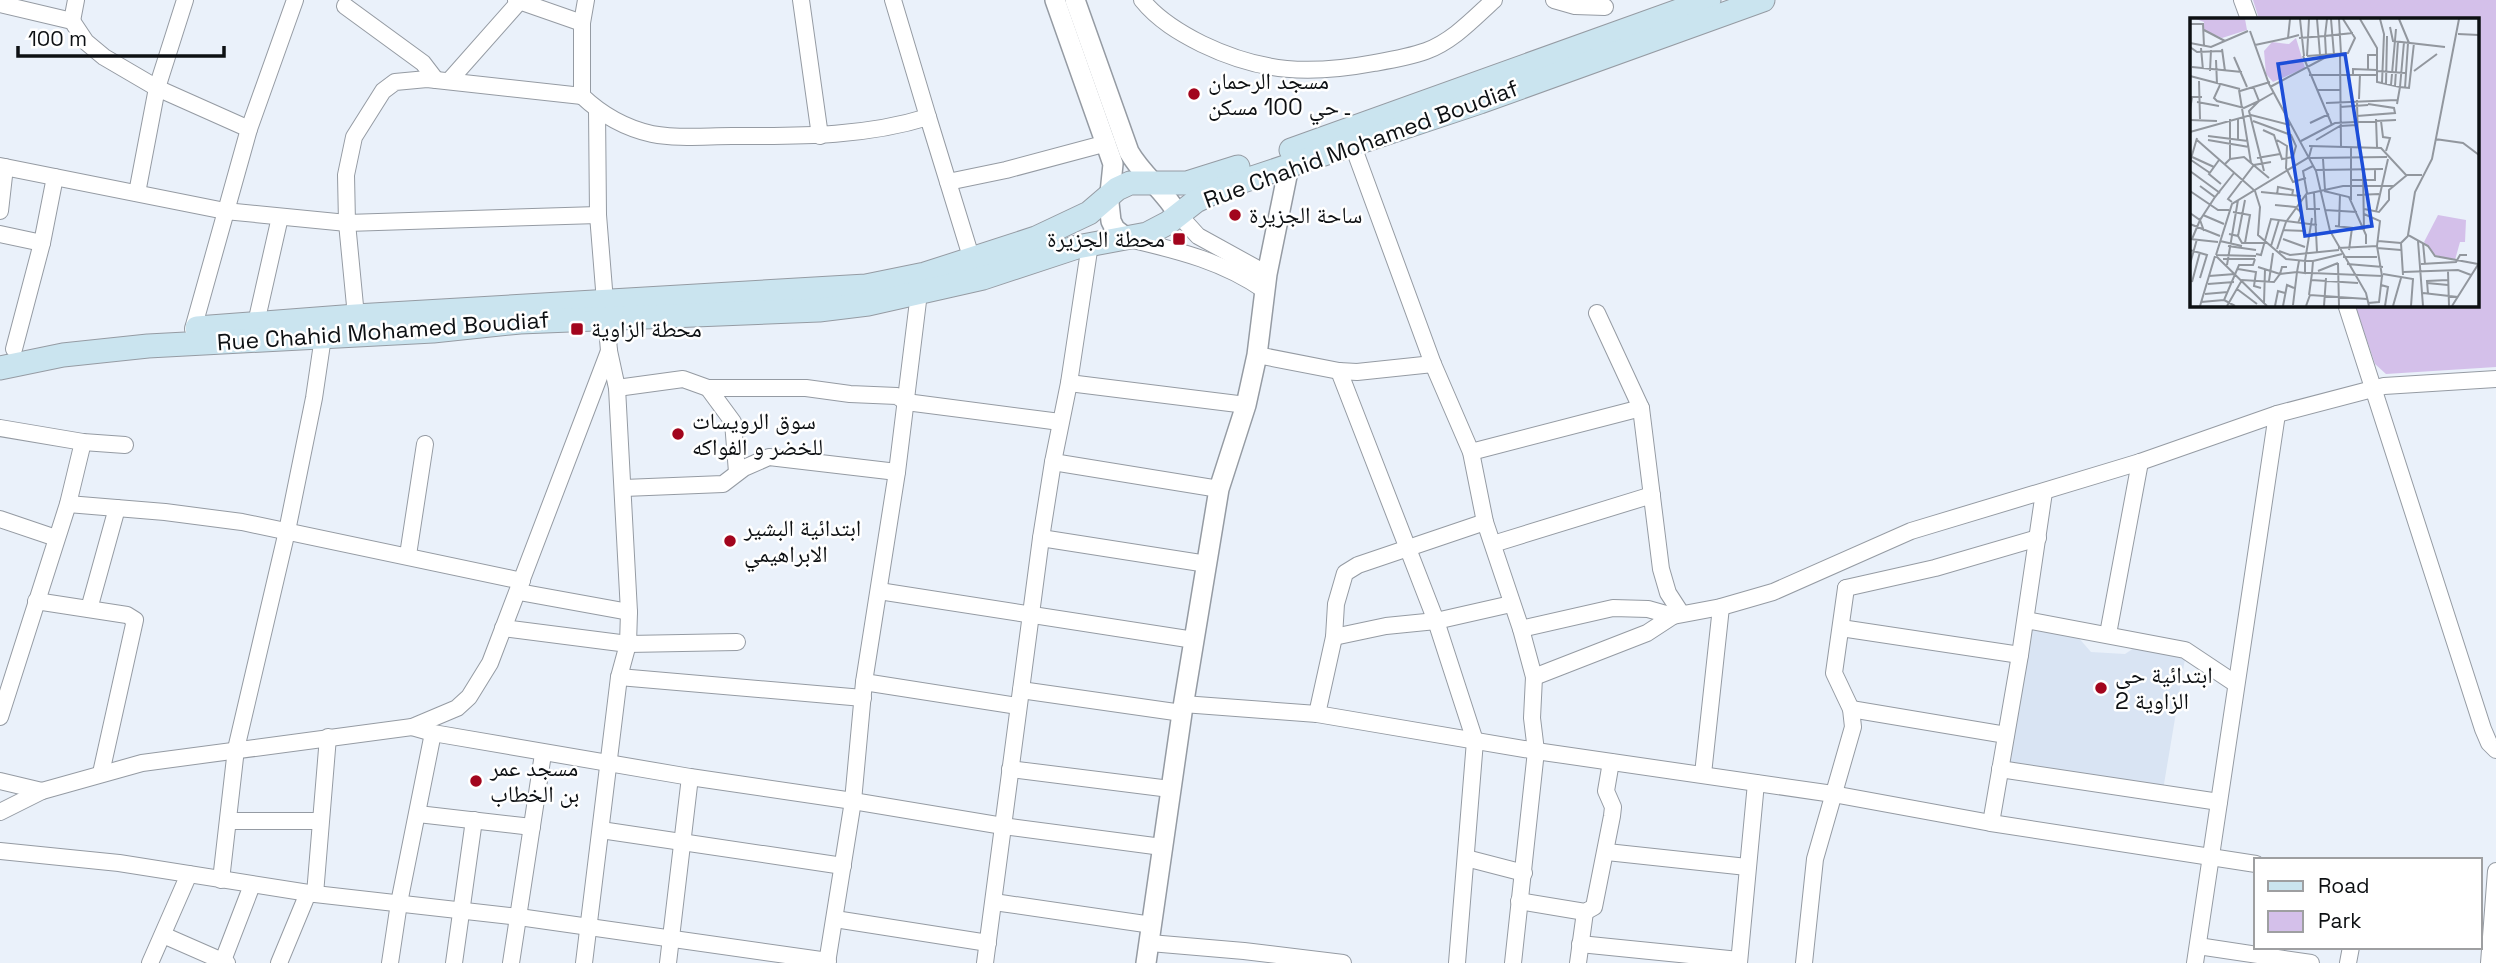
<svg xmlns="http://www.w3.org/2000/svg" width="2496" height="963" viewBox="0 0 2496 963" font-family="'Space Grotesk','Noto Naskh Arabic',sans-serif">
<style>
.built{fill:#d9e4f3}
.green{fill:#d4c0ea}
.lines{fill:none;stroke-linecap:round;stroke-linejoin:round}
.minor-casing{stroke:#959ba3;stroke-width:18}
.tertiary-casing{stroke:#959ba3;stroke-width:22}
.secondary-casing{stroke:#959ba3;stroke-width:25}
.minor{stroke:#fff;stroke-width:16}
.tertiary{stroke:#fff;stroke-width:19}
.secondary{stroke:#cae4ef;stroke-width:23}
.poi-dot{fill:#a2051d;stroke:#fff;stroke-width:2.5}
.labels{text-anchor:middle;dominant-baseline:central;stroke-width:5;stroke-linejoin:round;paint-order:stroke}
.poi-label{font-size:23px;fill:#0d1013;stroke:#fff;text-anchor:start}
.street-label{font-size:23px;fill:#0d1013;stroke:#fff}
.inset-road{fill:none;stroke:#92979e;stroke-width:2}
.view{fill:#1d4ed8;fill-opacity:0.15;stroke:#1d4ed8;stroke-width:3.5}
.inset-edge{fill:none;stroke:#0d1013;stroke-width:3.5}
</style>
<rect width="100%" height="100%" fill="#eaf1fa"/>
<!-- built -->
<path class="built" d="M2030,629L2077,636L2091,652L2125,654L2137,646L2177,654L2185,659L2163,790L2010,765Z"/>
<!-- green -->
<path class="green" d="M2253,0H2496V367L2386,374L2375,364L2355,305L2477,304V19H2259Z"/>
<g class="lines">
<defs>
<g id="minor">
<path d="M516,0L582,23V96C602,115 625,128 652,134C677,139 706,136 732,136C799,136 864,137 928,117L972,260"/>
<path d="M801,0L820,136"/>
<path d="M893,0L928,117"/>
<path d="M1142,0C1158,20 1180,33 1202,44C1262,73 1310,75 1374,63C1391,60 1409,57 1426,51C1453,41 1473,19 1494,0"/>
<path d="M1554,0L1575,6L1605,7"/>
<path d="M2242,0L2249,19"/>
<path d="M0,4L72,21L86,42L104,57L157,88L249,129"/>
<path d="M345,6L423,63L436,80"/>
<path d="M72,21L76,0"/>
<path d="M582,23L586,0"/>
<path d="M449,81L519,2"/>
<path d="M1353,146L1433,364L1471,452L1485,522L1521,629L1534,677L1532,718L1536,751L1513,963"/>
<path d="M0,166L225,211L347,223L598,215"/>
<path d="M948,182L1006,170L1107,143"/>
<path d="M137,193L157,88L185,0"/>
<path d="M0,211L5,167"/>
<path d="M1178,214L1198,236L1267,274"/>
<path d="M0,234L42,243"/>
<path d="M1133,240C1180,251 1224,262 1264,290"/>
<path d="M2346,304L2483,729L2489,743L2496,750"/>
<path d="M1597,313L1641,408L1661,569L1668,593L1681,613"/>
<path d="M356,316L347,223L346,175L354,137L383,91L395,82L427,79L582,96"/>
<path d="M256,323L280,217"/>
<path d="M193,329L249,129L295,0"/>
<path d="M14,349L42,243L55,177"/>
<path d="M1257,355L1339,371L1357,372L1433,364"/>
<path d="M1339,371L1436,621L1475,741L1457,963"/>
<path d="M1069,383L1246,405"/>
<path d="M617,388L683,379L708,388H806L850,394L897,396L906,402L1060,422"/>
<path d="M708,388L733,422L737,472"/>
<path d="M0,428L83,442L125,445"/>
<path d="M1471,452L1641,408"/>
<path d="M1053,462L1219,489"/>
<path d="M624,488L723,484L744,468L769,457L897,472"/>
<path d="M68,504L165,512L242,522L522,581"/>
<path d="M0,519L56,538"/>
<path d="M1041,538L1207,564"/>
<path d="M1493,544L1652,495"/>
<path d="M408,555L425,444"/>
<path d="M1846,588L1935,568L2038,538"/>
<path d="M879,591L1194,640"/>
<path d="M519,592L629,612"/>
<path d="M36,601L127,615L135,620L101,773"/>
<path d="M89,609L117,508"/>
<path d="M2026,620L2185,650L2236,684"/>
<path d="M503,628L628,644L737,642"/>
<path d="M1841,628L2020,655"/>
<path d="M1521,629L1613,608L1648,609L1673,616L1721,607L1773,592L1911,531L2140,462L2277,414L2384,386L2496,379"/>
<path d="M2108,634L2140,462"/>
<path d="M1334,637L1386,626L1436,621L1511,604"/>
<path d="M619,677L863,698"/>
<path d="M1534,677L1647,633L1673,616"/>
<path d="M864,682L1018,706"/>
<path d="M1021,690L1182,713"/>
<path d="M1183,704L1317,714L1536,751L1833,794L1991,823L2256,864"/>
<path d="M1851,709L2006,735"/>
<path d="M1317,714L1334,637L1336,604L1345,573L1358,565L1485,522"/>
<path d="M0,717L68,504L83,442"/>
<path d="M412,727L433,733L690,777L853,801L1003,826L1162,847"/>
<path d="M1010,769L1170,789"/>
<path d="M2000,769L2219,802"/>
<path d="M1703,774L1721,607"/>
<path d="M0,781L42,791"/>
<path d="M0,812L42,791L142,763L412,727L457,708L469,697L490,663L609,351"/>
<path d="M418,814L532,827"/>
<path d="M228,821H320"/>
<path d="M1991,823L2020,655L2044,492"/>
<path d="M601,830L843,866"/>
<path d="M0,851L119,863L315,894L519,917L828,961"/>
<path d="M1607,852L1747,867"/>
<path d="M1466,858L1524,873"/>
<path d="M221,880L236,749L287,531L314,398L323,337"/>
<path d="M315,894L328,737"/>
<path d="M1519,901L1585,912L1594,907L1612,816L1613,807L1606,791L1611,762"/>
<path d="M994,902L1152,925"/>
<path d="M835,919L988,943"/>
<path d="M163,935L227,963"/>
<path d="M1150,943L1244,951L1343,963"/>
<path d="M1580,944L1739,960"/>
<path d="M2198,946L2311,963"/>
<path d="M150,963L189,874"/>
<path d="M222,963L252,885"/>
<path d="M279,963L308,893"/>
<path d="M390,963L399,903L433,733"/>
<path d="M454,963L474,820"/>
<path d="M511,963L543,754"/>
<path d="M584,963L619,677L628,644L629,612L617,388L609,351L598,215L597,110"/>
<path d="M668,963L690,777"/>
<path d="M827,963L853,801L864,682L897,472L919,293"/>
<path d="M985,963L1041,538L1053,462L1069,383L1090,244"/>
<path d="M1578,963L1585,912"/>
<path d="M1739,963L1756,783"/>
<path d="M1804,963L1815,859L1853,727L1851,709L1834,673L1846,588"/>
<path d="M2195,963L2277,414"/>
<path d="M2348,963L2351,947"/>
<path d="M2489,963L2496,871"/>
</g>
<g id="tertiary">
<path d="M1055,0L1113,164L1109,203L1111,221L1115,229L1127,238"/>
<path d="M1075,0L1129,152C1142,175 1164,190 1178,214"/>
<path d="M1146,963L1182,713L1219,489L1246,405L1257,355L1267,274L1289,166"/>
</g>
<g id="secondary">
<path d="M1291,150L1709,0"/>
<path d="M197,328L356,316L866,286L925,274L1036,238L1089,213L1117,189L1130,183H1187L1238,167"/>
<path d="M0,368L63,355L148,346L433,331L520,322L819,310L868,304L983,278L1077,247L1147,234L1168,223L1196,201L1225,187L1480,102L1763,0"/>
</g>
</defs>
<!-- minor casing -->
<use href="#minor" class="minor-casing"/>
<!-- tertiary casing -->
<use href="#tertiary" class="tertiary-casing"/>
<!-- secondary casing -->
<use href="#secondary" class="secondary-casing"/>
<!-- minor -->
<use href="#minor" class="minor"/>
<!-- tertiary -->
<use href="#tertiary" class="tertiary"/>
<!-- secondary -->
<use href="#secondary" class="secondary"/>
</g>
<!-- markers -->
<g class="poi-dot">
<circle cx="1194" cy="94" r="7"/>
<circle cx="1235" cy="215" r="7"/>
<rect x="1172" y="232" width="14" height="14" rx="3.5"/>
<rect x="570" y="322" width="14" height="14" rx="3.5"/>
<circle cx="678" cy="434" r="7"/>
<circle cx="730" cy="541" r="7"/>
<circle cx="2101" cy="688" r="7"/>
<circle cx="476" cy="781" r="7"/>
</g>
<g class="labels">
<!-- poi labels -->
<g class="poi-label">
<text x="1208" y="81">مسجد الرحمان<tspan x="1208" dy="26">ـ حي 100 مسكن</tspan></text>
<text x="1249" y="215">ساحة الجزيرة</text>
<text x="1165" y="239" text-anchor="end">محطة الجزيرة</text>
<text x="591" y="329">محطة الزاوية</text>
<text x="692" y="421">سوق الرويسات<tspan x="692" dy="26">للخضر و الفواكه</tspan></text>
<text x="744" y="528">ابتدائية البشير<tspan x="744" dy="26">الابراهيمي</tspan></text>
<text x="2115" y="675">ابتدائية حي<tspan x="2115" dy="26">الزاوية 2</tspan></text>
<text x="490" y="768">مسجد عمر<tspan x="490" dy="26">بن الخطاب</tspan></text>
</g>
<!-- street labels -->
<g class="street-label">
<text transform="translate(1361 144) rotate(-20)">Rue Chahid Mohamed Boudiaf</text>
<text transform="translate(383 331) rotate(-4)">Rue Chahid Mohamed Boudiaf</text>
</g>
</g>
<!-- overview -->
<g transform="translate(2190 18)">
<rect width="289" height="289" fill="#eaf1fa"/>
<path d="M6,1H55L57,12L32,20L14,12V4ZM106,20L115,50L83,64L76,56L74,33L82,24L99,26ZM248,197L276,202L275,224H270L265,242L245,237L234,224Z" fill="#d4c0ea"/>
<path class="inset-road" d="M100,1L98,20L109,17M110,1L114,38M127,1L130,37M141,1L144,37M149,1L151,36M170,1L187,30V64L210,69L207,86M190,1L194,16L192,65M209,1L219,25M269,1L242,141L225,174L218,217L238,228L245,238L288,246M0,6H13L14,28M200,9L203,23L255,29M14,12L35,23M60,13L79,66L126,153L140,213L176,275L179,288M268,16L289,17M109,20L135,18L137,1M214,24L210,69L219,70L224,25M0,25L21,29L58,13M65,27L98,20M0,29L7,34L32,33M11,30L13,52M32,31L35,53M150,36L151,129M136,37L135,18L163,15M113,38L142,107M117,38L158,35L165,20L153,1M117,38L119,1M44,39L57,69M26,42L27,66M2,49L52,54M178,51V37H188M20,53L21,32M187,53L215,55M224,53L247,36M163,56V51L187,52M119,57H187M0,58L50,71M9,63L10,101M196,66L197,18M30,67L24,80L27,83L54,90L69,83L59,93L74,153M201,67L206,11M63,68L69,83L83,75M205,68L208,23M80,69L140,37M215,70L218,25M49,72L61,145L79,160M127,72H150M50,73L80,64M169,81L170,56M167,82L168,129M7,84L29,88M136,85L207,82M150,89L178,87M0,92L2,79H12M167,98L205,95L204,90L178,86M48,100V122M186,101L187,129M0,102L27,103M63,103L101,117L106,128L103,139L92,141L84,117L73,112M191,103L193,119L200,120L196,133M120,105L139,96M0,114L61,97L100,107M18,118L58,123M245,121L273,125L289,137M7,122L65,173L70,189L68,217L96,241L115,243L122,200M18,122L59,129M87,122L97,128L96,150L103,164L116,160M126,122L150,108L167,107M111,123L145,105L206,102M119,128L191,130L216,157H232M0,138L24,149M67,140L90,136M120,140L197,139M40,141L54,139L61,145M133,141L135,172M1,142L20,155M29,142L19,156L31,166M0,144L7,120M34,147L40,141V101M173,151L174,213M126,152L193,151M0,153L30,175M162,162H185V151M10,168L25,179L44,155M0,173L28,192H39M134,173L159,179L176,217V226M71,174L111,178M124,175L127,234M116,176L153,168H204M87,177L88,169L103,172L102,178M116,177L117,191H130M167,177L189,176M161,182V129M42,184L38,181L64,147L81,144M85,187L105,189L112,195L108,205M174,191L189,194L199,182V172L217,157M135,192L167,194M43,194L60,197L55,225M186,194L198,141M0,195L10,202L25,179M174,196L190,203L187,228M13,197L34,206M0,206L30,218M145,208L173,211M149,208L150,176M93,212L116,213M39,216L48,218L52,225H77M48,218L55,182M0,221L28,224M2,221L10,202L14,213M93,221L115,229M30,223L52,228M188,223L211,225M228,223L233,288M233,225L235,246M38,228L66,232M81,228L89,202M187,230L211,232M87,231L96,204L117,175L113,153L123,148M0,232L17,237L10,260M159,232L162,210M89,233L100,237L149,232M66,236L71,237L81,201L127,207M26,237L42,186L119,139L122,128M26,237L66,238M26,238L77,288M153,239H187M33,241H65M123,243L152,236M148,245L149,288M0,246L7,221M157,246L193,249M231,246L266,244L270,237H277M37,247L48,182M68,249L90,256L92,249H97M48,251L66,254L64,268L71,270M128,253L148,245M258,253L259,288M213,254L268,252L281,257M193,256L223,261L221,288M213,257L211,225L218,218M19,258L45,256M121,262L168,265M79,263L83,235M2,264L10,234M237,265L258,267M18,266L44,264M191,267L198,269L195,288M47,271L67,286M233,275L268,279M15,276L38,274M238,276L237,263L258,262M119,277L122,255L192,258L187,228L148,230M11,284L34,282M74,285L75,251M178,285L189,284L192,258M103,287L107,254L115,255V243H123L122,255H115M10,288L25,238M37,288L52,262L84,264L90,256L107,254L109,243M45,288L34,282L49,247H63L65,241M85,288L88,273L95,275M93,288L97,267L104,270M116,288L120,277L177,281M134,288L136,260M203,288L211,260M262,288L289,245"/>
<path class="view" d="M155,36L182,208L115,218L88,46Z"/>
<rect width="289" height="289" class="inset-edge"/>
</g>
<!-- legend -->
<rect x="2254" y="858" width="228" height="91" fill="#ffffff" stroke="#9e9fa1" stroke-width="2"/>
<rect x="2268" y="881" width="35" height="10" fill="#cae4ef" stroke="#9e9fa1" stroke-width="2"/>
<text x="2318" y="893" font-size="21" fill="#0d1013">Road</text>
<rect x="2268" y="911" width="35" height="21" fill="#d4c0ea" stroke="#9e9fa1" stroke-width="2"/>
<text x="2318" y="928" font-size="21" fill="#0d1013">Park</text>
<!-- scale -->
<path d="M18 46v10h206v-10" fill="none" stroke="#0d1013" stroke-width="3.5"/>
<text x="28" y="46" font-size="21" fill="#0d1013" stroke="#ffffff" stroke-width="5" paint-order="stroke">100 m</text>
</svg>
